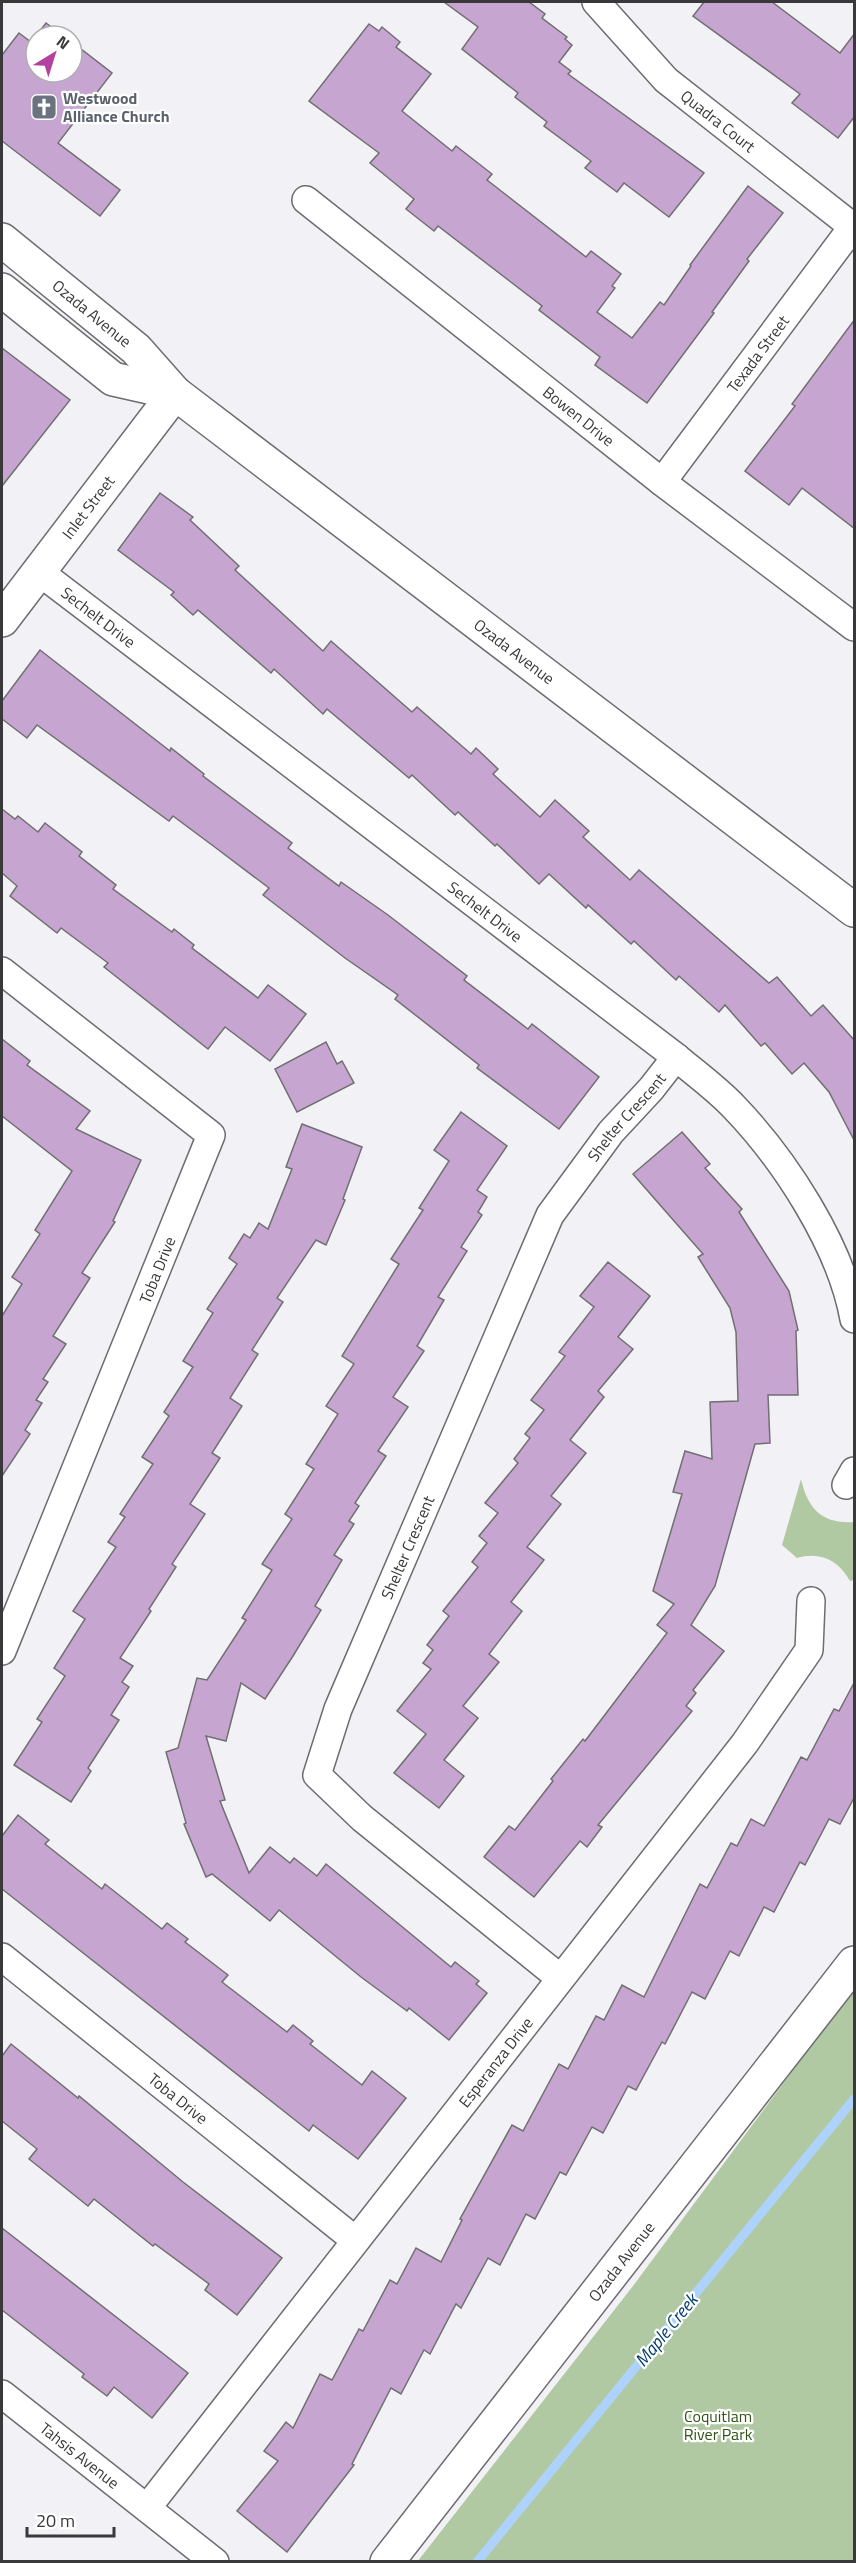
<svg xmlns="http://www.w3.org/2000/svg" width="856" height="2563" viewBox="0 0 856 2563" font-family="'Titillium Web',sans-serif">
<style>
.green{fill:#b1c9a3}
.lines{fill:none;stroke-linecap:round;stroke-linejoin:round}
.stream{stroke:#add3fc;stroke-width:9}
.building{fill:#c6a5d1;stroke:#716f72;stroke-width:1.5}
.street-casing{stroke:#6d6d70;stroke-width:30}
.secondary-casing{stroke:#6d6d70;stroke-width:36}
.street{stroke:#fff;stroke-width:27}
.secondary{stroke:#fff;stroke-width:33}
.labels{text-anchor:middle;dominant-baseline:central;stroke-width:4.5;stroke-linejoin:round;paint-order:stroke}
.worship-label{font-size:16px;font-weight:bold;fill:#5b616d;stroke:#fff;text-anchor:start}
.street-label{font-size:16px;fill:#39393b;stroke:#fff}
.park-label{font-size:16px;fill:#325516;stroke:#fff}
.water-label{font-size:18px;font-style:italic;fill:#023d6e;stroke:#fff}
</style>
<rect width="100%" height="100%" fill="#f2f2f6"/>
<!-- green -->
<g class="green">
<path d="M801,1479C808,1509 822,1524 854,1522V1580L850,1581C839,1561 821,1551 797,1558L782,1545Z"/>
<path d="M854,1988V2561L417,2562L633,2286Z"/>
</g>
<g class="lines">
<!-- stream -->
<path class="stream" d="M477,2562L854,2099"/>
</g>
<!-- building -->
<g class="building">
<path d="M444,2H529L545,14L542,18L567,37L565,39L572,45L559,62L571,71L568,74L704,173L669,217L624,183L617,192L585,168L591,161L544,126L547,122L515,97L518,93L462,49L478,27Z"/>
<path d="M704,2H772L840,53L855,33V116L838,138L792,103L800,94L693,16Z"/>
<path d="M46,23L64,36H36Z"/>
<path d="M369,24L379,31L382,27L400,42L396,47L431,74L402,111L452,151L456,146L492,174L487,180L586,257L591,251L621,274L612,286L615,288L597,312L632,338L660,302L664,305L691,266L690,265L748,186L783,213L747,259L749,261L712,312L714,313L647,403L595,365L600,357L539,310L542,306L438,226L434,231L406,209L414,199L370,163L379,153L309,101Z"/>
<path d="M19,33L31,42L36,36V72H72V42L112,73L58,143L120,190L100,216L2,141V55Z"/>
<path d="M855,319V529L802,488L789,505L745,471L795,406L792,404Z"/>
<path d="M2,348L70,400L2,486Z"/>
<path d="M160,493L193,517L190,520L239,566L235,570L323,651L331,641L412,712L417,707L471,754L476,748L498,769L493,774L540,817L555,800L589,831L583,837L630,880L639,870L769,983L777,977L811,1016L823,1005L855,1041V1142L829,1092L804,1063L792,1074L765,1043L761,1046L725,1005L719,1012L679,976L676,980L634,941L631,944L588,905L586,908L549,874L539,884L497,844L495,846L458,812L455,815L412,775L409,778L327,709L323,714L274,669L271,673L198,610L193,615L171,595L174,592L118,550Z"/>
<path d="M40,650L170,751L171,748L204,774L203,776L292,843L288,848L339,886L341,882L388,915L467,976L464,980L528,1029L532,1024L599,1077L559,1129L477,1068L479,1065L395,999L398,995L345,958L263,895L269,888L216,848L173,816L169,821L37,725L27,738L2,719V701Z"/>
<path d="M2,809L15,819L18,816L38,832L45,823L82,852L79,856L116,885L113,889L172,932L174,929L194,945L192,948L258,998L268,985L306,1014L270,1061L225,1027L208,1049L104,967L108,963L61,928L57,933L10,896L17,886L2,873Z"/>
<path d="M2,1039L30,1061L27,1065L90,1111L76,1129L141,1160L113,1221L115,1222L82,1273L90,1278L53,1336L66,1344L43,1379L48,1382L36,1400L42,1403L25,1430L30,1434L2,1476V1316L22,1284L12,1277L40,1234L35,1230L72,1171L2,1116Z"/>
<path d="M326,1042L337,1064L342,1061L354,1083L297,1112L275,1069Z"/>
<path d="M461,1112L507,1146L477,1190L487,1197L478,1212L482,1215L461,1247L467,1251L438,1297L444,1300L417,1346L424,1351L393,1397L408,1407L378,1451L386,1456L355,1503L359,1506L349,1521L354,1524L334,1555L342,1560L315,1606L321,1610L293,1656L265,1699L241,1683L226,1741L206,1736L225,1800L220,1801L249,1873L270,1847L290,1863L294,1858L317,1876L326,1864L451,1967L455,1962L479,1981L476,1984L487,1993L449,2040L409,2008L407,2011L361,1977L279,1910L270,1921L212,1874L206,1877L184,1824L186,1823L166,1752L178,1748L197,1678L207,1680L246,1620L242,1618L272,1570L262,1564L292,1519L285,1514L314,1469L306,1464L338,1414L326,1406L354,1364L342,1356L399,1264L391,1259L423,1210L419,1208L449,1161L434,1150Z"/>
<path d="M302,1124L362,1147L343,1199L345,1200L326,1245L316,1240L277,1298L283,1302L252,1350L258,1354L230,1398L242,1406L212,1453L220,1458L190,1504L205,1514L172,1564L176,1567L149,1609L151,1611L120,1658L133,1666L122,1682L129,1687L111,1715L119,1720L88,1768L91,1771L71,1802L14,1765L42,1722L37,1719L65,1676L54,1668L85,1619L73,1611L116,1547L108,1542L125,1517L120,1514L153,1464L142,1457L169,1416L164,1412L193,1367L183,1361L213,1313L207,1309L237,1264L229,1258L244,1234L250,1238L259,1223L268,1229L292,1169L286,1167Z"/>
<path d="M682,1132L710,1164L705,1168L742,1209L739,1212L789,1291L798,1330L796,1331L798,1395H768L770,1443L755,1444L715,1586L691,1625L724,1651L693,1690L696,1693L686,1706L692,1711L598,1825L602,1827L587,1847L580,1841L534,1897L484,1857L509,1826L515,1830L553,1781L551,1779L583,1739L585,1741L667,1633L657,1625L674,1604L653,1591L682,1494L673,1492L685,1451L712,1459L710,1402L738,1401L736,1332L730,1308L698,1257L703,1254L633,1174Z"/>
<path d="M608,1262L650,1296L618,1337L633,1349L598,1391L604,1397L570,1440L586,1453L551,1496L561,1504L527,1547L544,1560L511,1602L522,1611L489,1654L499,1662L463,1706L478,1718L444,1760L464,1776L439,1808L394,1773L426,1734L397,1711L431,1669L423,1663L433,1650L427,1645L449,1616L443,1611L478,1567L472,1562L487,1543L479,1536L498,1513L485,1503L518,1463L514,1459L530,1438L525,1434L544,1410L531,1400L565,1356L559,1352L594,1307L580,1296Z"/>
<path d="M855,1681V1796L840,1824L829,1819L805,1865L800,1862L774,1912L764,1907L739,1956L730,1951L705,1999L692,1992L665,2044L662,2042L636,2090L628,2086L603,2133L592,2127L566,2175L560,2172L535,2219L526,2214L500,2265L488,2258L461,2308L456,2304L430,2354L424,2350L401,2394L391,2388L352,2464L354,2465L287,2552L237,2511L278,2461L264,2451L286,2422L293,2428L320,2374L332,2380L359,2329L363,2331L390,2280L397,2284L416,2248L441,2262L462,2220L460,2219L512,2125L523,2131L559,2064L568,2069L596,2016L604,2020L622,1985L644,1997L700,1884L707,1888L731,1843L737,1846L751,1819L764,1826L801,1757L807,1760L834,1709L839,1711Z"/>
<path d="M18,1815L49,1840L45,1844L102,1889L105,1884L162,1929L167,1923L188,1939L185,1942L228,1975L222,1982L287,2032L293,2025L313,2041L310,2044L362,2085L372,2071L406,2098L358,2159L313,2125L309,2131L2,1889V1836Z"/>
<path d="M11,2044L78,2098L79,2096L183,2182L282,2258L237,2315L205,2290L209,2284L155,2244L153,2246L94,2199L88,2206L29,2159L37,2149L2,2121V2056Z"/>
<path d="M2,2228L188,2373L152,2418L114,2387L107,2396L82,2377L84,2374L2,2310Z"/>
</g>
<g class="lines">
<defs>
<g id="street">
<path id="s1" d="M596,2L666,80L853,227"/>
<path id="s2" d="M306,200L662,482L854,627"/>
<path id="s3" d="M662,482L854,225"/>
<path id="s4" d="M38,571L676,1057C695,1073 717,1089 734,1107C785,1160 841,1246 854,1319"/>
<path d="M2,971L211,1135L2,1651"/>
<path d="M846,1485L854,1471"/>
<path id="s5" d="M2,1957L355,2240"/>
<path id="s6" d="M560,1978L362,1818L317,1775L338,1709L550,1215L611,1132L651,1089L676,1057"/>
<path id="s7" d="M2,2394L215,2562"/>
<path id="s8" d="M147,2508L745,1743L809,1650L811,1601"/>
</g>
<g id="secondary">
<path id="s9" d="M2,240L136,349L175,393L854,910"/>
<path d="M2,290L113,379L175,393"/>
<path id="s10" d="M2,620L175,393"/>
<path id="s11" d="M387,2562L854,1963"/>
</g>
</defs>
<!-- street casing -->
<use href="#street" class="street-casing"/>
<!-- secondary casing -->
<use href="#secondary" class="secondary-casing"/>
<!-- street -->
<use href="#street" class="street"/>
<!-- secondary -->
<use href="#secondary" class="secondary"/>
</g>
<!-- icons -->
<defs>
<symbol id="church-square" viewBox="-11 -11 22 22"><rect x="-9" y="-9" width="18" height="18" rx="4" fill="#6b7280" stroke="#fff"/><path d="M-1.2-6h2.4v3.5h3.3v2.4h-3.3V6h-2.4V-.1h-3.3v-2.4h3.3Z" fill="#fff"/></symbol>
</defs>
<g fill-rule="evenodd">
<use href="#church-square" x="29" y="92" width="30" height="30"/>
</g>
<g class="labels">
<!-- worship labels -->
<g class="worship-label">
<text x="63" y="98">Westwood<tspan x="63" dy="18">Alliance Church</tspan></text>
</g>
<!-- street labels -->
<g class="street-label">
<text stroke="none"><textPath href="#s1" startOffset="171">Quadra Court</textPath></text>
<text stroke="none"><textPath href="#s9" startOffset="116">Ozada Avenue</textPath></text>
<text stroke="none"><textPath href="#s3" startOffset="160">Texada Street</textPath></text>
<text stroke="none"><textPath href="#s2" startOffset="348">Bowen Drive</textPath></text>
<text stroke="none"><textPath href="#s10" startOffset="142">Inlet Street</textPath></text>
<text stroke="none"><textPath href="#s4" startOffset="76">Sechelt Drive</textPath></text>
<text stroke="none"><textPath href="#s9" startOffset="658">Ozada Avenue</textPath></text>
<text stroke="none"><textPath href="#s4" startOffset="562">Sechelt Drive</textPath></text>
<text stroke="none"><textPath href="#s6" startOffset="1048">Shelter Crescent</textPath></text>
<text transform="translate(157 1270) rotate(-68)">Toba Drive</text>
<text stroke="none"><textPath href="#s6" startOffset="562">Shelter Crescent</textPath></text>
<text stroke="none"><textPath href="#s8" startOffset="566">Esperanza Drive</textPath></text>
<text stroke="none"><textPath href="#s5" startOffset="226">Toba Drive</textPath></text>
<text stroke="none"><textPath href="#s11" startOffset="381">Ozada Avenue</textPath></text>
<text stroke="none"><textPath href="#s7" startOffset="99">Tahsis Avenue</textPath></text>
</g>
<!-- park labels -->
<g class="park-label">
<text x="718" y="2416">Coquitlam<tspan x="718" dy="18">River Park</tspan></text>
</g>
<!-- water labels -->
<g class="water-label">
<text transform="translate(666 2330) rotate(-51)">Maple Creek</text>
</g>
</g>
<!-- border -->
<rect width="856" height="2563" fill="none" stroke="#39393b" stroke-width="6"/>
<!-- north arrow -->
<g transform="translate(54 54) rotate(38)"><circle r="28" fill="#ffffff" stroke="#b0b0b1" stroke-width="1.5"/>
<path d="M0-4.5L10 22L0 15L-10 22Z" fill="#b2429e"/>
<text y="-9" font-size="16" font-weight="bold" text-anchor="middle" fill="#39393b">N</text>
</g>
<!-- scale -->
<path d="M27 2527v9h87v-9" fill="none" stroke="#39393b" stroke-width="3"/>
<text x="36" y="2527" font-size="18" fill="#39393b" stroke="#ffffff" stroke-width="4.5" paint-order="stroke">20 m</text>
</svg>
